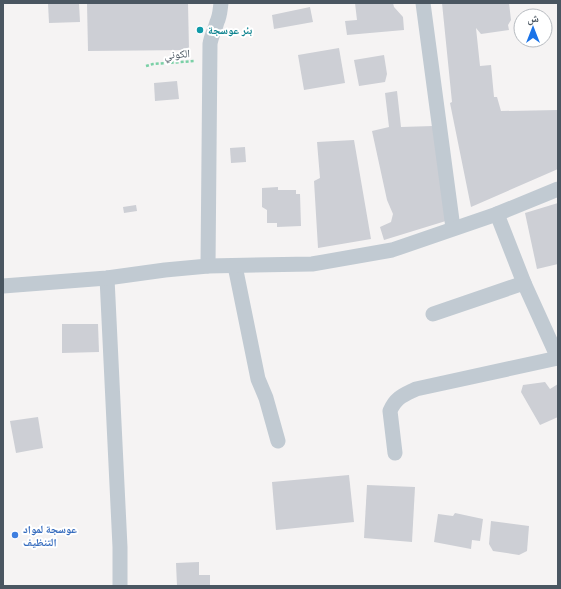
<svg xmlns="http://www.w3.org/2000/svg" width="561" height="589" viewBox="0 0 561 589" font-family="Ubuntu,'Noto Naskh Arabic',sans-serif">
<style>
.building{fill:#cdcfd5}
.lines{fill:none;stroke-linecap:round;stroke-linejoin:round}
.path{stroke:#7ad0a6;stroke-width:2.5;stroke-dasharray:3 2;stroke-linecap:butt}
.minor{stroke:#c1cad2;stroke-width:15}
.culture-dot{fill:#0f9aa8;stroke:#fff;stroke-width:1.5}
.shop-dot{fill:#3f7fe0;stroke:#fff;stroke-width:1.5}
.labels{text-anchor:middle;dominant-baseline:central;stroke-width:4;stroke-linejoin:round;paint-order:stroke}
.culture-label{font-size:11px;font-weight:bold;fill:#0d838f;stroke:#fff;text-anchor:start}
.street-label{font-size:11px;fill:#4a5661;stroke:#fff}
.shop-label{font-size:11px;font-weight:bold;fill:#366cbe;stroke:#fff;text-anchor:start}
</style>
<rect width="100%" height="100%" fill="#f5f3f3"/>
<!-- building -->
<g class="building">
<path d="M48,3H79L80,22L49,23Z"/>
<path d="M87,3H188L189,50L88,51Z"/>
<path d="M355,3H393L394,7L403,17L404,30L347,35L345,21L357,20Z"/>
<path d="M442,3H509L511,20L508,25L509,30L481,34L476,28L480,66L491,65L494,97H497L501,111L558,110V169L471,207L450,103L452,102Z"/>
<path d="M310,7L313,22L274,29L272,15Z"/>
<path d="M339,48L345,83L304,90L298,55Z"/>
<path d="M384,55L387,74L385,82L359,86L354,60Z"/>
<path d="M177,81L179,99L155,101L154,83Z"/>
<path d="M397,91L401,127L433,126L449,220L384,240L380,227L391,222L393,214L387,200L372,131L389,127L385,93Z"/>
<path d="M354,140L371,239L318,248L314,181L320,178L317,142Z"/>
<path d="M245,147L246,162L231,163L230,148Z"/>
<path d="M278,187V190H296V194H300L301,226L277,227V223H267V210L262,207V188Z"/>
<path d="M558,203V264L537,269L525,213Z"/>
<path d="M136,205L137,211L124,213L123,207Z"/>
<path d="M62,324H98L99,352L62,353Z"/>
<path d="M545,382L550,389L558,384V417L540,425L521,392L523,385Z"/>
<path d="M38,417L43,448L16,453L10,421Z"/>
<path d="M349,475L354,522L276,530L272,482Z"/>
<path d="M367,485L415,487L412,542L364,538Z"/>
<path d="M455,513L483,519L480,541L472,540L471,549L434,542L438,514L453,516Z"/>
<path d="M491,521L529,526L527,551L519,555L493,551L489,544Z"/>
<path d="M199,562V575H210V586H177L176,563Z"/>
</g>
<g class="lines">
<!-- path -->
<path class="path" d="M146,66L153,64L195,61"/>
<!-- minor -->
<g class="minor">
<path d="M423,3L453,228"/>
<path d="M497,214L524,283L558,358"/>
<path d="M208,266L210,44C211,36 215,30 217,22C220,16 220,10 221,3"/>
<path d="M235,266L258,379L266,398L278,441"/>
<path d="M107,278L120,547V586"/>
<path d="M3,286L107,278L165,270L208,266L312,264L392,250L497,214L558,189"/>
<path d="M433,314L524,283"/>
<path d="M395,453L390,411C396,397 404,395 416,389L558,358"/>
</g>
</g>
<!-- markers -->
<circle class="culture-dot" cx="200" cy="30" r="4"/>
<circle class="shop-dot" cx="15" cy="535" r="4"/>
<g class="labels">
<!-- culture labels -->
<g class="culture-label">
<text x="208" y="30">بئر عوسجة</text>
</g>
<!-- street labels -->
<g class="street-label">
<text transform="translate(177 54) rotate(-4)">الكوني</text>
</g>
<!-- shop labels -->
<g class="shop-label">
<text x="23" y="529">عوسجة لمواد<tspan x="23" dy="13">التنظيف</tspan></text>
</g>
</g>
<!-- border -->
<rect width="561" height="589" fill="none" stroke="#4a5661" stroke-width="8"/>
<!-- north arrow -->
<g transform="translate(533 28)"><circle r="19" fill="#ffffff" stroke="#b7bbc0"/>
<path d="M0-3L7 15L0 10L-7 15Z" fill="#1a73e8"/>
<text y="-6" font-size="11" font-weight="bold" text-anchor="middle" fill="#4a5661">ش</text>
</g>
</svg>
